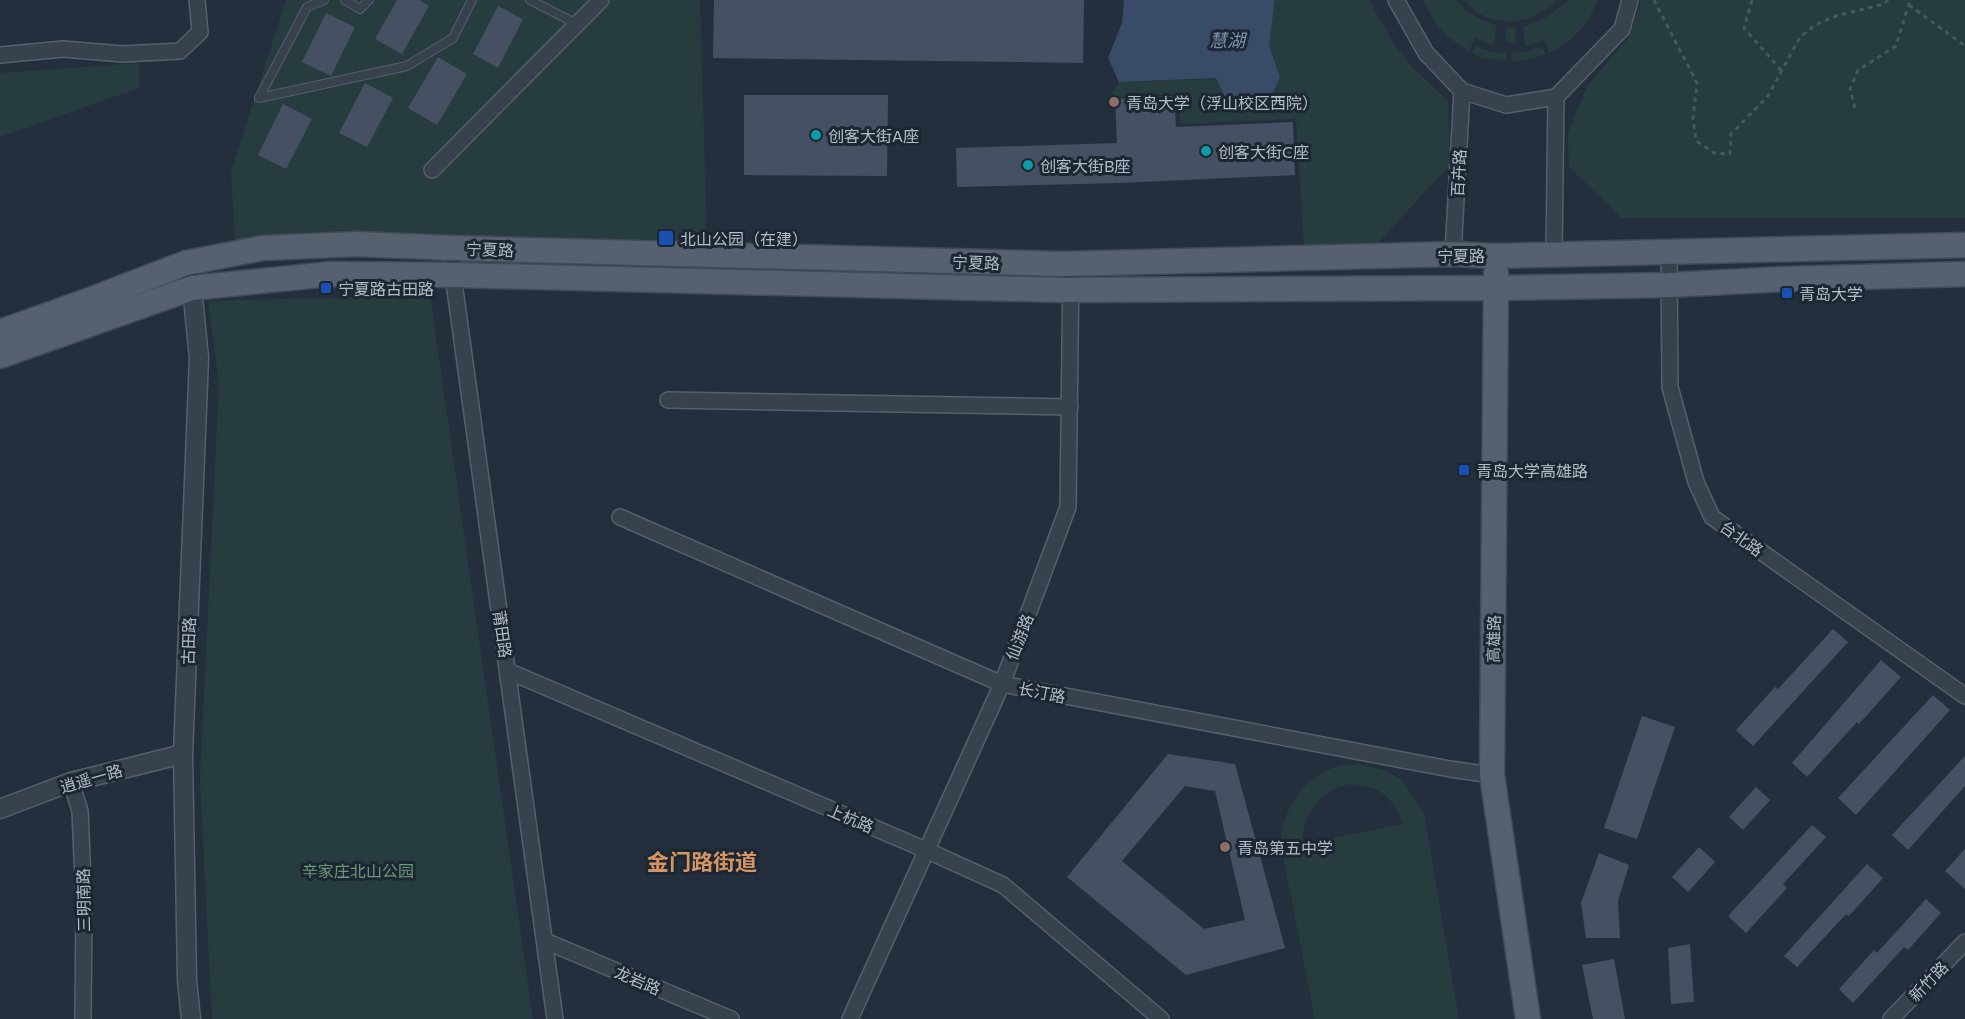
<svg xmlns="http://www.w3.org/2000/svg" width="1965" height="1019" viewBox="0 0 1965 1019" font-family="Commissioner,'Noto Sans SC',sans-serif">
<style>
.green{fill:#263c3f;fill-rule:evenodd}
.water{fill:#394c67}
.building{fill:#455162;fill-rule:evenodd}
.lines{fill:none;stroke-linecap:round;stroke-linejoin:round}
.service-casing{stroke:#565f6c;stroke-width:10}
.minor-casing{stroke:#565f6c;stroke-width:18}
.tertiary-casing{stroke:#565f6c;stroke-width:21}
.primary-casing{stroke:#414a57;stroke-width:27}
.path{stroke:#44595c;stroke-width:3;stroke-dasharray:4.5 4.5;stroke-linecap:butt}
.service{stroke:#38414e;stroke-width:8}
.minor{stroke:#38414e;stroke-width:15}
.tertiary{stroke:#38414e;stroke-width:18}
.primary{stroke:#56606e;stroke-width:24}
.education-dot{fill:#8d6e63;stroke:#1d2633;stroke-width:2}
.culture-dot{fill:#0f9aa8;stroke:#1d2633;stroke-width:2}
.transit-dot{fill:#1a4fb4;stroke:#1d2633;stroke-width:2}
.labels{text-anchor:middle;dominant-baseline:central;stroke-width:6;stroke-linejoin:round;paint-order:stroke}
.poi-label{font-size:16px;fill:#b4bcc9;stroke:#1d2633;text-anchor:start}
.street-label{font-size:16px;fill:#b4bcc9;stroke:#1d2633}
.park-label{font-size:16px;fill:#6b9a76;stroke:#1d2633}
.water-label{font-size:18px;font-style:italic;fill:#7c92b1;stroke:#1d2633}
.district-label{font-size:22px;font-weight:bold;fill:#d59563;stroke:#1d2633}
</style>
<rect width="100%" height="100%" fill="#242f3e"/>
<!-- green -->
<g class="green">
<path d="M286,0H700L707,243L235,239L231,172Z"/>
<path d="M1275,0H1369L1392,41L1412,67L1448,101L1450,165L1375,246L1304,248L1296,119L1180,124L1179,94L1110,98L1119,82L1280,77L1269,45Z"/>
<path d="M1423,0H1455C1467,12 1479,20 1496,25L1494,46L1475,38L1469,51C1444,36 1435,26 1423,0Z"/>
<path d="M1464,0H1556C1532,27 1488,30 1464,0Z"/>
<path d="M1568,0H1598C1586,27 1575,39 1549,53L1544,40L1525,47L1523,27C1542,21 1554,13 1568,0Z"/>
<path d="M1641,0H1965V218H1622L1569,167L1568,133L1587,86L1629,37Z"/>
<path d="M1506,27L1516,28L1515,43L1505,42Z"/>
<path d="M1475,46L1492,52L1506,53V61L1482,58L1472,53Z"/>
<path d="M1542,46L1546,54L1526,60L1512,61V53L1526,52Z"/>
<path d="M139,63V88L0,137V73Z"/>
<path d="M430,295L533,1019H212L200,780L219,383L208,301Z"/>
<path d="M1358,764L1383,770L1402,780L1424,813L1459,1019H1315L1280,841C1284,808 1304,775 1339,766C1345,764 1352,765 1358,764ZM1351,784C1381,787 1392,796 1403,824L1302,844C1304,812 1319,790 1351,784Z"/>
</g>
<!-- water -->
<path class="water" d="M1124,0H1275L1269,45L1280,77L1269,102L1229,105L1216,78L1119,82L1108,58L1122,23Z"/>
<!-- building -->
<g class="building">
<path d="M397,0H419L429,6L402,54L375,39Z"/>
<path d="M714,0H1084L1083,63L713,58Z"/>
<path d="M498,6L523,19L498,68L473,54Z"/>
<path d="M326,13L355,27L331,76L302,62Z"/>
<path d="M438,57L467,74L437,125L408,108Z"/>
<path d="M365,83L393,98L367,147L339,133Z"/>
<path d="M744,95H888L887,176L744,175Z"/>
<path d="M1174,96L1176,127L1293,122L1295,175L1119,183L957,187L956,148L1117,143L1115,99Z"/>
<path d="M283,104L312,119L286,169L258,155Z"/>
<path d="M1833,629L1848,642L1753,746L1736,730L1775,687L1778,689Z"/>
<path d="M1881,660L1901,677L1859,724L1857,722L1807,777L1792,763Z"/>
<path d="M1933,695L1950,710L1856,815L1838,798Z"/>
<path d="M1642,716L1675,727L1637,839L1604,828Z"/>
<path d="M1168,754L1235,764L1285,948L1186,975L1067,877ZM1185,786L1215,791L1245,920L1204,929L1122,861Z"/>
<path d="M1965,756V786L1908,850L1892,835Z"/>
<path d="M1756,787L1770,800L1743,830L1729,817Z"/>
<path d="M1812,825L1826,837L1783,884L1787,888L1746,933L1728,916Z"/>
<path d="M1699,847L1715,862L1688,892L1672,877Z"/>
<path d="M1965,849V889L1945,871Z"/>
<path d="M1599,853L1629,865L1618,901L1620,938H1586L1581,903Z"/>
<path d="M1867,864L1883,878L1849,916L1846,914L1797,967L1784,956Z"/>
<path d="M1926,899L1941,913L1908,950L1904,947L1853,1003L1839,989L1874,950L1877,953Z"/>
<path d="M1690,944L1694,1002L1671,1004L1668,948Z"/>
<path d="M1614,959L1625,1019H1593L1582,965Z"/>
</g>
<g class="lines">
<defs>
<g id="service">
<path d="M345,0L360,9L369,0"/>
<path d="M530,0L577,24"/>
<path d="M259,98L407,66L453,38L472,0"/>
<path d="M259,98L307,7L324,0"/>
</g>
<g id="minor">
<path d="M1396,0L1426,53L1462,91L1453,254"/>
<path d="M0,55L63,49L123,54L180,51L200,32L197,0"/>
<path d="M1462,91L1506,105L1556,97"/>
<path d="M432,170L601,0"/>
<path d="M454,248L453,275L555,1019"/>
<path d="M1669,251L1670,387L1696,482L1712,517L1965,696"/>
<path d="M1554,255L1556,97L1622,29L1630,0"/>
<path d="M668,400L1070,407"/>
<path d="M620,517L1002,684L1450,769L1492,775"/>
<path d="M508,671L926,850L1003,885L1161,1019"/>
<path d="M71,782L80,811L84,904L83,1019"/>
<path d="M545,941L731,1019"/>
<path d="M850,1019L1002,684L1068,507L1071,264"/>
<path d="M1891,1019L1965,942"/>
</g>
<g id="tertiary">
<path d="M186,263L192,288L199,358L183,754L187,980L191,1019"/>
<path d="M0,809L71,782L183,754"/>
</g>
<g id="primary">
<path d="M1496,274L1492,775L1528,1019"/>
<path d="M0,332L87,301L186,263L263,248L357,244L454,248L1063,264L1453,254L1495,256L1965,245"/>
<path d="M0,356L192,288L330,274L453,275L1063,290L1497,288L1669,285L1785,279L1965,274"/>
</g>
</defs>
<!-- service casing -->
<use href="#service" class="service-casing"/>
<!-- minor casing -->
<use href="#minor" class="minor-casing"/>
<!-- tertiary casing -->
<use href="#tertiary" class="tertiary-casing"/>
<!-- primary casing -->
<use href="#primary" class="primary-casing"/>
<!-- path -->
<g class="path">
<path d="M1654,0L1697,83L1693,118L1696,141L1714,153L1730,154L1731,134L1768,96L1800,37L1815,25L1836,16L1884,4L1888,0"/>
<path d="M1752,0L1744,28L1781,70"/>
<path d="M1909,5L1965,46"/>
<path d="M1855,108L1850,89L1858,70L1896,46L1910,0"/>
</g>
<!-- service -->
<use href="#service" class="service"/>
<!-- minor -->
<use href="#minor" class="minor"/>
<!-- tertiary -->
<use href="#tertiary" class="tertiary"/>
<!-- primary -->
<use href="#primary" class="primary"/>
</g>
<!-- markers -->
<g class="education-dot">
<circle cx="1114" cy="102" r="6"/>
<circle cx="1225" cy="847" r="6"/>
</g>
<g class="culture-dot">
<circle cx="816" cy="135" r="6"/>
<circle cx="1206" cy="151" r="6"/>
<circle cx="1028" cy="165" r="6"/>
</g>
<g class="transit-dot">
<rect x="658" y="230" width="16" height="16" rx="3"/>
<rect x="320" y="282" width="12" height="12" rx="3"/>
<rect x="1781" y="287" width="12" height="12" rx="3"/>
<rect x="1458" y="464" width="12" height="12" rx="3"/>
</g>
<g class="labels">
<!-- poi labels -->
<g class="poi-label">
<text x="1126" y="102">青岛大学（浮山校区西院）</text>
<text x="828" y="135">创客大街A座</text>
<text x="1218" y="151">创客大街C座</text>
<text x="1040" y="165">创客大街B座</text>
<text x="680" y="238">北山公园（在建）</text>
<text x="338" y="288">宁夏路古田路</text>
<text x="1799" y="293">青岛大学</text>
<text x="1476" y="470">青岛大学高雄路</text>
<text x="1237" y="847">青岛第五中学</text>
</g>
<!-- street labels -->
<g class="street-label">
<text transform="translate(1458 173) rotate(-87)">百卉路</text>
<text transform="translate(490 249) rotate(2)">宁夏路</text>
<text x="1461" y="255">宁夏路</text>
<text transform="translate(976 262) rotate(2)">宁夏路</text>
<text transform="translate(1742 538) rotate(35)">台北路</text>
<text transform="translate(503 634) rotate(82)">莆田路</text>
<text transform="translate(1019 637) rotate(-69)">仙游路</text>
<text transform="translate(1493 639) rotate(-89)">高雄路</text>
<text transform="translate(188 641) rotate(-88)">古田路</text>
<text transform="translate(1042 692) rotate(11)">长汀路</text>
<text transform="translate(91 778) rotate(-16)">逍遥一路</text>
<text transform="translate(851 818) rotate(23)">上杭路</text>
<text transform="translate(83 900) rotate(-91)">三明南路</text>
<text transform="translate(638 980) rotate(23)">龙岩路</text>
<text transform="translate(1928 981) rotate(-46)">新竹路</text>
</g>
<!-- park labels -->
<g class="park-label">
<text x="358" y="870">辛家庄北山公园</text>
</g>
<!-- water labels -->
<g class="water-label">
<text x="1227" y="40">慧湖</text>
</g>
<!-- district labels -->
<g class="district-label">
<text x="702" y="861">金门路街道</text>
</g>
</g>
</svg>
